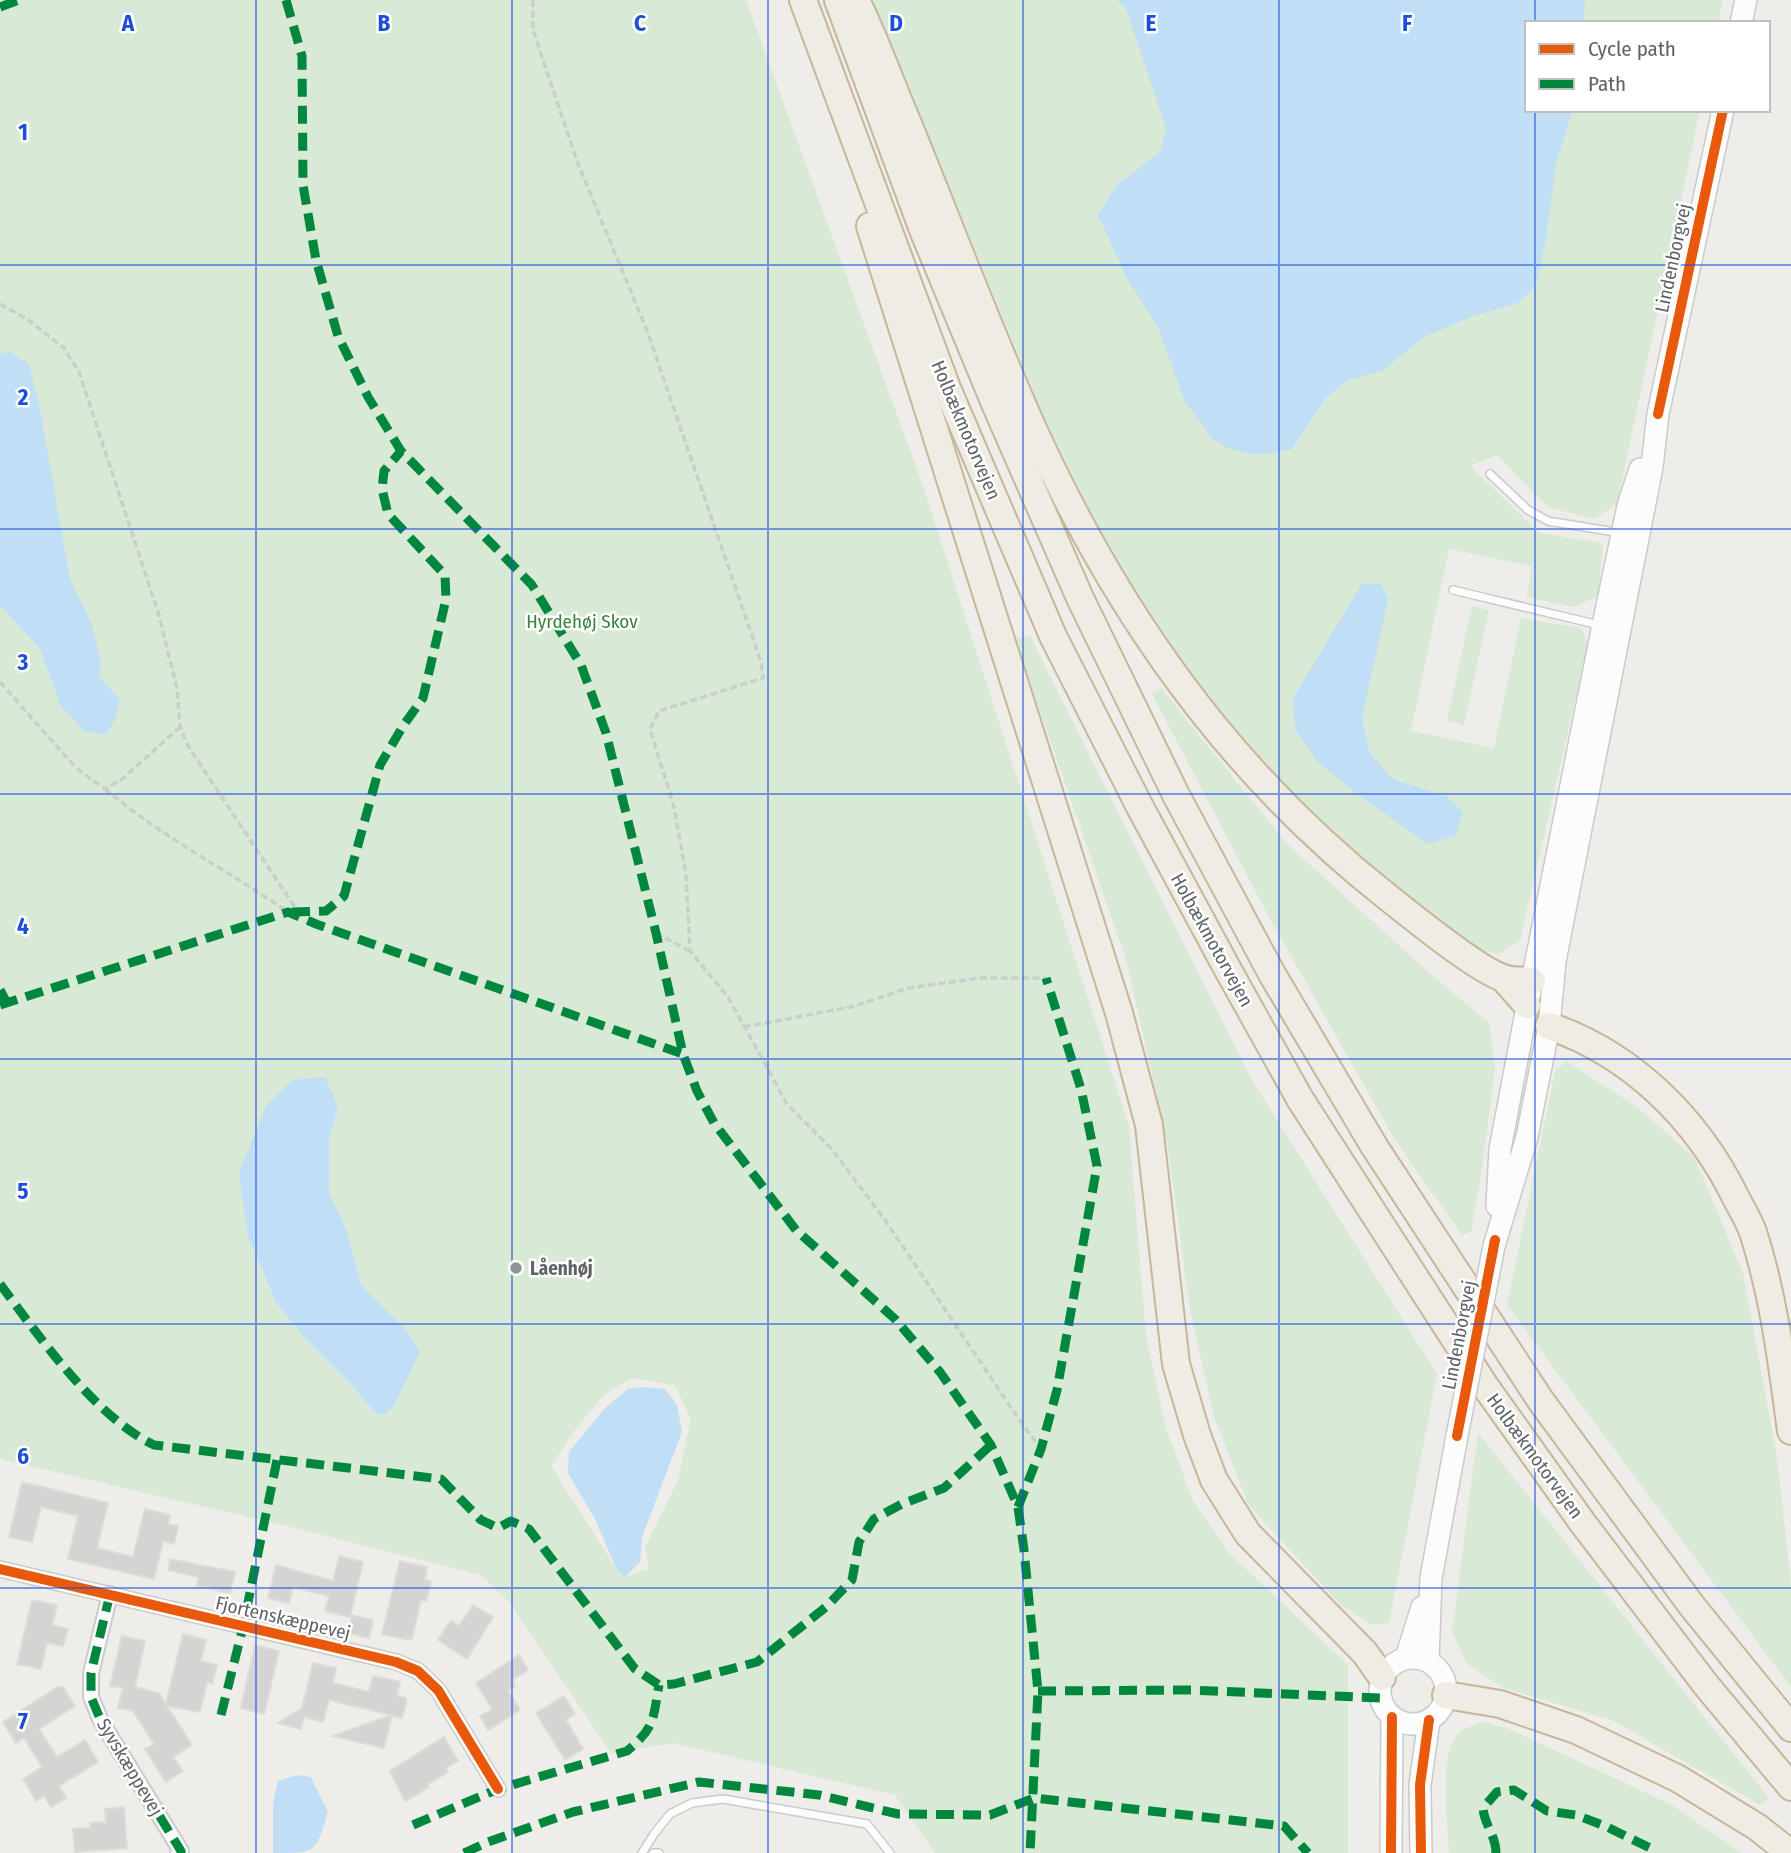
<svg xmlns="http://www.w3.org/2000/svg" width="1791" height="1853" viewBox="0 0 1791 1853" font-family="'Fira Sans Condensed',sans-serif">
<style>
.green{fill:#d8e9d5;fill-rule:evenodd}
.water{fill:#c0dff6}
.building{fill:#d5d4d2;stroke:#dddcd8;stroke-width:2}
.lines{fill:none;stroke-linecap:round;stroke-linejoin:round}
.lane-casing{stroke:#cbcbcb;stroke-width:10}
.street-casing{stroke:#cbcbcb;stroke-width:18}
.secondary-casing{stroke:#cacaca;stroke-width:24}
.highway-casing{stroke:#c5b798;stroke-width:30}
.path{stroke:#cacfcc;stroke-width:3.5;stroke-dasharray:7 3.5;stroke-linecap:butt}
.lane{stroke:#fcfcfc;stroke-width:7}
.street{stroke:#fcfcfc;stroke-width:14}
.secondary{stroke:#fcfcfc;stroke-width:21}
.highway{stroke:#efece3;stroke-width:26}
.secondary-bridge-casing{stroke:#cacaca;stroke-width:24;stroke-linecap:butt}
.secondary-bridge{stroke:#fcfcfc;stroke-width:21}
.quiet{stroke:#00873e;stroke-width:9;stroke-dasharray:18 9;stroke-linecap:butt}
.cycleway-casing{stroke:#fff;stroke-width:15}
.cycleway{stroke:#e8590c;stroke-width:10}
.grid{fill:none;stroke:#1d4ed8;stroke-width:2;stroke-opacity:0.55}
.poi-dot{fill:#919394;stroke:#fff;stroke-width:2.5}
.labels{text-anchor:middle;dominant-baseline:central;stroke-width:5;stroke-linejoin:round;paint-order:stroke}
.street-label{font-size:19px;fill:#5f6267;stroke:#fff}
.park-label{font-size:19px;fill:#39833c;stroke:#fff}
.poi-label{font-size:19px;font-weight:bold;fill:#5f6267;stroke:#fff;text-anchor:start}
.grid-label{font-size:23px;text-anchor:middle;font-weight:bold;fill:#1d4ed8;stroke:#fff;stroke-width:5;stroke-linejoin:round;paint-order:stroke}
</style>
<rect width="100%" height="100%" fill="#eeede9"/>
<!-- green -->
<g class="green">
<path d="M0,0H746L923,486L1129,1126L1146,1337L1166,1428L1192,1499L1229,1553L1348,1665V1853H935L895,1795L673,1743L611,1753L510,1603L481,1575L279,1524L0,1459ZM338,1106L329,1140V1192L347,1232L361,1285L408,1332L419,1352L394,1405L386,1414H376L353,1386L303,1336L276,1303L259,1264ZM632,1378L675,1385L691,1419L678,1480L645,1548L649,1569L625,1577L617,1570L551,1466L574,1431L604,1395Z"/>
<path d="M873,0H1723L1718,23H1527V110H1700L1617,504L1594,519L1548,507L1497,455L1470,466L1539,533L1603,543L1598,596L1574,607L1526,597L1532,566L1449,549L1411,731L1494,748L1521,618L1581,628L1588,645L1520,940L1498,954L1473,948L1413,906L1304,808L1238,735L1190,673L1113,560L1039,406Z"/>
<path d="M1472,606L1489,610L1464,725L1447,721Z"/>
<path d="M1030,636L1253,1082L1437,1374L1389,1623L1372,1625L1340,1604L1249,1506L1214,1417L1190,1310L1168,1146L1126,959L1015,639Z"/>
<path d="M1161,688L1287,844L1434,977L1489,1023L1495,1068L1481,1175L1471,1232L1462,1235L1395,1140L1269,917L1152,694Z"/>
<path d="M1566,1061L1637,1107L1694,1157L1743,1273L1777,1458L1791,1584V1687L1507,1305L1555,1072Z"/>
<path d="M1478,1433L1769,1798L1760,1805L1614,1721L1504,1688L1467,1664L1452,1632Z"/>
<path d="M1484,1722L1507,1728L1672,1805L1741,1853H1449C1448,1826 1439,1757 1455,1738C1463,1728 1472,1725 1484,1722Z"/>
</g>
<!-- water -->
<g class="water">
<path d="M1116,0H1585L1583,23H1527V110H1573L1556,163L1546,238L1536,286L1518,303L1471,317L1424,337L1382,371L1347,380L1325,399L1292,449L1276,453L1249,454L1225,447L1212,438L1185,402L1158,327L1128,280L1098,215L1116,186L1161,151L1166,128L1125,6Z"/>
<path d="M9,351L29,364L40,409L70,579L92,625L101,662L99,676L120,700L116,717L107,734L85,732L61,706L39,647L0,606V354Z"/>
<path d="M1381,583L1388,601L1362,718L1369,752L1393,779L1448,797L1463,813L1455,836L1427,844L1356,793L1318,762L1295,729L1293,698L1362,584Z"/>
<path d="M325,1077L338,1106L329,1140V1192L347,1232L361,1285L408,1332L420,1352L394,1405L386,1414H376L353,1386L303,1336L276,1303L248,1236L239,1173L266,1106L292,1080Z"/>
<path d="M640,1387L665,1389L677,1405L682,1432L642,1537L640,1562L625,1577L617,1570L595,1519L568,1473L569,1452L605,1408L628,1389Z"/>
<path d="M297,1775L311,1777L328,1812C316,1853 316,1853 273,1853V1804L278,1781Z"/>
</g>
<!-- building -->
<g class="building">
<path d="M22,1482L108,1503L97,1548L133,1557L145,1509L170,1515L168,1524L178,1526L174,1544L163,1541L154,1579L68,1559L78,1516L41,1507L32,1542L9,1537Z"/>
<path d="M339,1556L363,1562L350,1617L325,1611L329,1596L293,1587L289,1603L268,1598L276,1565L333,1581Z"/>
<path d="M170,1559L235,1572L230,1593L197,1586L198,1577L168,1570Z"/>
<path d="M400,1561L427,1567L425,1580L431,1581L426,1601L421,1600L412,1639L410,1638L409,1640L382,1634Z"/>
<path d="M32,1600L57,1605L52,1625L68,1629L63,1646L47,1643L41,1669L17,1664Z"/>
<path d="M473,1605L493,1617L467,1659L438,1640L451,1620L459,1626Z"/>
<path d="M352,1615L373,1620L369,1638L348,1633Z"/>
<path d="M183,1634L206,1640L201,1661L217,1665L212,1684L207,1682L200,1712L167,1706L192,1745L173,1757L183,1771L166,1782L145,1749L154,1744L133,1711L118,1708L123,1688L110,1686L122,1636L145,1641L135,1687L159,1693L166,1704Z"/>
<path d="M255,1645L279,1651L264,1714L241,1708Z"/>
<path d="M519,1655L528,1670L512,1680L515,1686L508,1690L520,1710L488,1730L480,1716L492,1709L476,1683Z"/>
<path d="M313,1663L336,1668L333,1683L369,1692L373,1676L400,1682L397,1696L406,1698V1704L402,1718L392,1716L384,1748L333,1736L391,1715L329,1700L323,1722L304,1717L301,1729L278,1723L302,1708Z"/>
<path d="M58,1687H63L75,1706L39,1729L57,1757L85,1740L98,1762L59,1786L66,1798L51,1807L44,1796L36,1801L23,1779L42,1767L24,1738L16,1743L3,1722Z"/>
<path d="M564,1696L575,1714L566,1720L583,1749L565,1760L536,1713Z"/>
<path d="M444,1737L458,1761L446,1768L448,1772L428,1784L429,1787L405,1801L390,1771Z"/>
<path d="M124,1807L127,1848L75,1852L73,1829L90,1828V1823L106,1822L105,1809Z"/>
</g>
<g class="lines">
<defs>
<g id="lane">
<path d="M1490,474L1528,510L1548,521L1621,533"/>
<path d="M1453,590L1599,625"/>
<path d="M642,1853L654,1834L670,1814L692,1803L723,1799L867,1824L890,1853"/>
<path d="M653,1853H659"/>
</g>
<g id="street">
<path d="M0,1569L396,1662L418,1671L438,1690L498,1789"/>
<path d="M110,1594L91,1673V1697L101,1721L181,1851L178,1853"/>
</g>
<g id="secondary">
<path d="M1741,23L1746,0"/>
<path d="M1497,1206L1500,1149L1532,981L1603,625L1628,506L1640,469"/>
<path d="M1494,1246L1527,1137L1549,1026L1555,961L1652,467L1658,414L1723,110"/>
<circle cx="1413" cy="1691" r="33"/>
<path d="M1406,1658L1422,1607"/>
<path d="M1428,1661L1431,1578L1457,1436"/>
<path d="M1391,1853L1392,1717"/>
<path d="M1421,1853L1420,1785L1429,1720"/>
</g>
<g id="highway">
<path d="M803,0L947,388L1053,636L1140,807L1227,968L1300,1099L1485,1386L1582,1522L1706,1685L1791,1787"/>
<path d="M838,0L923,230L996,406L1080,598L1176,795L1272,974L1374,1146L1541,1401L1692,1606L1791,1728"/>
<path d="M856,0C874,37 888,76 904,114C946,216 985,321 1030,422C1115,611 1227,771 1390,899C1413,917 1482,974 1507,979C1515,981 1524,980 1532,981"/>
<path d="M870,226L1119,1013L1149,1125L1176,1364L1197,1435L1214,1480L1248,1534L1365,1653L1382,1677"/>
<path d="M1504,979L1527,1005"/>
<path d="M1549,1026C1632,1054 1698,1120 1736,1198C1742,1209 1749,1221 1753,1232C1774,1297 1782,1364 1791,1431"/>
<path d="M1446,1695L1500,1704L1576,1730L1677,1778L1757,1827L1790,1853"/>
</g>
</defs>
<!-- lane casing -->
<use href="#lane" class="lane-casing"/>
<!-- street casing -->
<use href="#street" class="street-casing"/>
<!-- secondary casing -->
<use href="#secondary" class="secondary-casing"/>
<!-- highway casing -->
<use href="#highway" class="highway-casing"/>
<!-- path -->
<g class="path">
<path d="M533,0V30L577,161L648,333L761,662L763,678L659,711L650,729L674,807L686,874L690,951L728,997L787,1104L831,1148L885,1220L1018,1418L1041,1449"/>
<path d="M0,304L27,319L64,348L79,372L158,612L177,688L180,727L188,746L298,912"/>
<path d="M0,682L76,768L105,789L122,779L180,727"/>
<path d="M105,789C162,837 227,870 288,912"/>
<path d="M656,933L690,951"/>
<path d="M744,1027L855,1006L908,988L981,978H1046"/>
</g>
<!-- lane -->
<use href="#lane" class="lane"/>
<!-- street -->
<use href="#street" class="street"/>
<!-- secondary -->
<use href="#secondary" class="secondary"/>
<!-- highway -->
<use href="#highway" class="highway"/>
<defs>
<path id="secondary-bridge" d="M1457,1436L1494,1246"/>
</defs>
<!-- secondary-bridge casing -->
<use href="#secondary-bridge" class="secondary-bridge-casing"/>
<!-- secondary-bridge -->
<use href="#secondary-bridge" class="secondary-bridge"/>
<!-- quiet -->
<g class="quiet">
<path d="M286,0L302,56L303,185L316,260L338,336L368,397L401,451L532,585L581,665L606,733L656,933L683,1054L697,1091L714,1123L796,1230L895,1319L940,1372L991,1445L1018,1507L1024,1550L1038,1691L1030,1853"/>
<path d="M0,7L19,0"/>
<path d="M292,912L326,911L344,896L380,765L403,726L423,698L446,599L445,575L388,514L382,489L384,471L401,451"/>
<path d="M0,990L7,1003"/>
<path d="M0,1005L288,912L316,924L683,1054"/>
<path d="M0,1284C39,1336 95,1417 154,1445L441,1479L481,1520L498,1528L511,1521L529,1529L635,1669L659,1685L674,1684L757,1662L826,1607L852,1580L859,1542L874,1519L902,1504L944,1488L991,1445"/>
<path d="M1018,1507L1041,1449L1057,1390L1097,1166L1081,1089L1046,978"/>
<path d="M110,1594L91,1673V1697L101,1721L181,1851L178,1853"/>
<path d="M1038,1691L1191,1690L1380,1698"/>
<path d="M221,1715L243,1627L277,1460"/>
<path d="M413,1825L498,1789L627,1751C655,1728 653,1719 659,1685"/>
<path d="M464,1853L488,1842L573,1812L699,1782L819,1795L898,1814L990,1815L1034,1798L1284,1826L1308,1853"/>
<path d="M1496,1853C1496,1836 1484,1824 1483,1808L1497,1792L1514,1790L1547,1811L1576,1815L1605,1826L1650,1848L1656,1853"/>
</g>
<defs>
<g id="cycleway">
<path d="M1658,414L1723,110"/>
<path d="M1457,1436L1495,1240"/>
<path d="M0,1569L396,1662L418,1671L438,1690L498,1789"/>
<path d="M1391,1853L1392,1717"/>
<path d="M1421,1853L1420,1785L1429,1720"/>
</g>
</defs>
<!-- cycleway casing -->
<use href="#cycleway" class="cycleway-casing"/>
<!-- cycleway -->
<use href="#cycleway" class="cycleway"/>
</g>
<!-- grid -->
<path class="grid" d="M256,0V1853M512,0V1853M768,0V1853M1023,0V1853M1279,0V1853M1535,0V23M1535,110V1853M0,265H1791M0,529H1791M0,794H1791M0,1059H1791M0,1324H1791M0,1588H1791"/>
<!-- markers -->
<circle class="poi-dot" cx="516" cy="1268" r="7"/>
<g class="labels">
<!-- street labels -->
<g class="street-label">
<text transform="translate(1673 258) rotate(-78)">Lindenborgvej</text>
<text transform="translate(966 430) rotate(67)">Holbækmotorvejen</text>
<text transform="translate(1212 940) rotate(61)">Holbækmotorvejen</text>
<text transform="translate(1459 1335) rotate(-79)">Lindenborgvej</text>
<text transform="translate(1535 1456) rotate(54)">Holbækmotorvejen</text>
<text transform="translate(283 1618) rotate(13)">Fjortenskæppevej</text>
<text transform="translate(130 1767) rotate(59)">Syvskæppevej</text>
</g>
<!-- park labels -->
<g class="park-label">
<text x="582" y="621">Hyrdehøj Skov</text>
</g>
<!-- poi labels -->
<g class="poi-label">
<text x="530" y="1268">Låenhøj</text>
</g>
</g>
<g class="grid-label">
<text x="128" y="31">A</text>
<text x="384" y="31">B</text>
<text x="640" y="31">C</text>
<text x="896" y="31">D</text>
<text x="1151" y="31">E</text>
<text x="1407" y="31">F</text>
<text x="23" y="140">1</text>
<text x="23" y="405">2</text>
<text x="23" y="670">3</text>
<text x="23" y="934">4</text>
<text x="23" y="1199">5</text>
<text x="23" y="1464">6</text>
<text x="23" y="1729">7</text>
</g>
<!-- legend -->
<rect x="1525" y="21" width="245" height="91" fill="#ffffff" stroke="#bfc0c2" stroke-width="2"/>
<rect x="1539" y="44" width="35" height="10" fill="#e8590c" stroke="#bfc0c2" stroke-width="2"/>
<text x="1588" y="56" font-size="21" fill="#5f6267">Cycle path</text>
<rect x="1539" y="79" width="35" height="10" fill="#00873e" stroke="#bfc0c2" stroke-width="2"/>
<text x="1588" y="91" font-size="21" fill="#5f6267">Path</text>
</svg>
